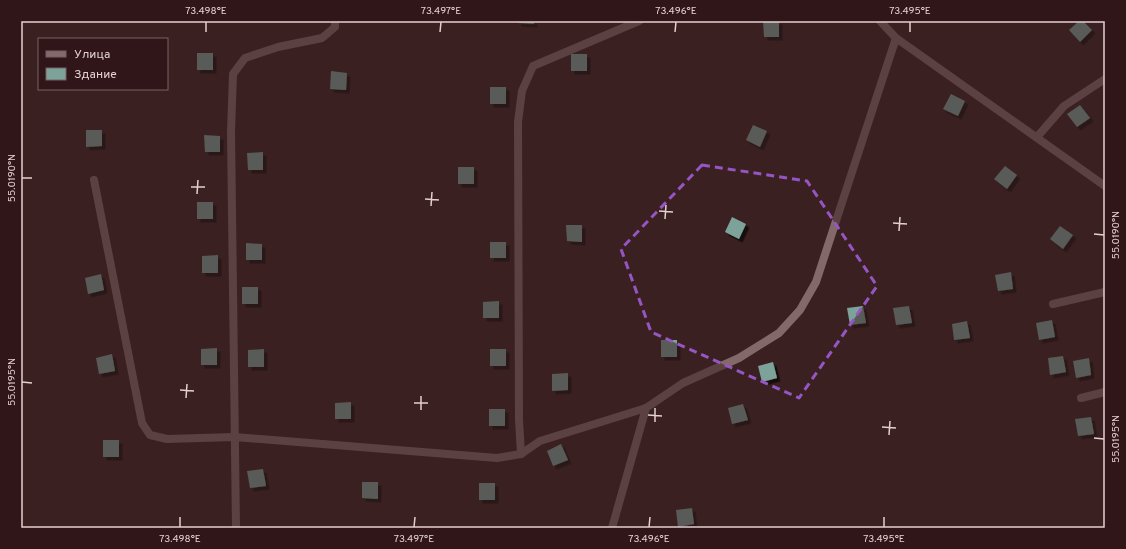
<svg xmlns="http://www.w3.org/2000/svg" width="1126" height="549" viewBox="0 0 1126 549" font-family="Overpass,sans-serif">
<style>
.building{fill:#7da29a;filter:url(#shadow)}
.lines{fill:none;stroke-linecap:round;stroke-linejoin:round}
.service{stroke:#83696a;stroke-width:8}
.minor{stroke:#83696a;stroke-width:8}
.marked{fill:none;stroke:#9555c3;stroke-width:3;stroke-dasharray:8 5;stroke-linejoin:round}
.ticks{fill:none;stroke:#e3d0d0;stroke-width:1.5}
.neatline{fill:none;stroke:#e3d0d0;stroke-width:1.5}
.ticks-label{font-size:10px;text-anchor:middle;fill:#e3d0d0}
</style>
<defs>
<filter id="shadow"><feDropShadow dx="3.5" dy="3.5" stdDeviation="0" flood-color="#0009"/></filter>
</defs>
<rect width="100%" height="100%" fill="#3a2021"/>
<!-- building -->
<g class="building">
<path d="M518,21H534V24L518,23Z"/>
<path d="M763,21H779V37H764Z"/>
<path d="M1079,21H1083L1092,30L1080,42L1069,30Z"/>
<rect x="197" y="53" width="16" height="17"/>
<rect x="571" y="54" width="16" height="17"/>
<path d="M331,71L347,73L346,90L330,89Z"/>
<rect x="490" y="87" width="16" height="17"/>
<path d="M951,94L965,101L958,116L943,109Z"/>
<path d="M1080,105L1090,118L1077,127L1067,114Z"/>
<path d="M753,125L767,131L760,147L746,140Z"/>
<path d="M86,130H102V146L86,147Z"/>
<path d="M204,135L220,136V152H205Z"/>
<path d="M263,152V170H248L247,153Z"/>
<path d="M1005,166L1017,175L1007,189L994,179Z"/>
<rect x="458" y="167" width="16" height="17"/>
<rect x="197" y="202" width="16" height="17"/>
<path d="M732,217L746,224L739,239L725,232Z"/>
<path d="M566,225H582V242L567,241Z"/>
<path d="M1060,226L1073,235L1063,249L1050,239Z"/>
<rect x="490" y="242" width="16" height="16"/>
<path d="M246,243L262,244V260H246Z"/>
<path d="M218,255V273H202V256Z"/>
<path d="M1011,272L1013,289L998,291L995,275Z"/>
<path d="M101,274L104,290L88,294L85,278Z"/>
<rect x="242" y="287" width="16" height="17"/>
<path d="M499,301V318H483V302Z"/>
<path d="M863,306L866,323L850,325L847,308Z"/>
<path d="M909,306L912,323L896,325L893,308Z"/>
<path d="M1052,320L1055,337L1039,340L1036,323Z"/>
<path d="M967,321L970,338L954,340L952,324Z"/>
<rect x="661" y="340" width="16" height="17"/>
<path d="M217,348V365H201V349Z"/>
<path d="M264,349V367H248V350Z"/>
<rect x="490" y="349" width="16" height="17"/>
<path d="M112,354L115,371L99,374L96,358Z"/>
<path d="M1063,356L1066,372L1050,375L1048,358Z"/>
<path d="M1089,358L1091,375L1076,378L1073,361Z"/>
<path d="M773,362L777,378L762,382L758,366Z"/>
<path d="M568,373V390L552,391V374Z"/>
<path d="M351,402V419H335V403Z"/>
<path d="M743,404L748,420L732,424L728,408Z"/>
<rect x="489" y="409" width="16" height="17"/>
<path d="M1091,417L1094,434L1078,436L1075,419Z"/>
<rect x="103" y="440" width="16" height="17"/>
<path d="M561,444L568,460L553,466L547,451Z"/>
<path d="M263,469L266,486L250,488L247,471Z"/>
<path d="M362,482H378V499L362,498Z"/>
<rect x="479" y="483" width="16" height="17"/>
<path d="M692,508L694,524L678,527L676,510Z"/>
</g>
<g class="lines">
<!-- service -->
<g class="service">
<path d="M1037,137L1064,106L1105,79"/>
<path d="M94,180L142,423L150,435L167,439L234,437L497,458L521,454L540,441L646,408L683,383L739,358L779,333L800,310L816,282L896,38"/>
<path d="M1053,304L1105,292"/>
<path d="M1081,398L1105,392"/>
<path d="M521,454L519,420L518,122L522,91L533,66L639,21"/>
<path d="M236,528L231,132L233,74L245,58L278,47L322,38L335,27V21"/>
<path d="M612,528L646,408"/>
</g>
<!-- minor -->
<path class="minor" d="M880,21L896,38L1105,186"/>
</g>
<!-- marked area -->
<path d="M0 0H1126V549H0ZM702,165L807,181L877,286L799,398L651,332L621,249Z" fill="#3a2021" fill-opacity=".55" fill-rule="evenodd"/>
<path class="marked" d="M702,165L807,181L877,286L799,398L651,332L621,249Z"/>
<!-- ticks -->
<path class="ticks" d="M206,32V22M440,32L441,22M675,32L676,22M910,32V22M22,178H32M191,187H205M197,194L198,180M425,199L439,200M431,206L432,192M659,211L673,212M665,219L666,205M893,223L907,224M899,231L900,217M1094,234L1104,235M22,382L32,383M180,390L194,391M186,398L187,384M414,403H428M421,410V396M648,415L662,416M655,422V408M882,427L896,428M889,435L890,421M1094,438L1104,439M180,527V517M414,527L415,517M649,527L650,517M884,527V517"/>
<!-- border -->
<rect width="1126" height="549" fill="none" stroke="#301618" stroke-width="44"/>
<!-- legend -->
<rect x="38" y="38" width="130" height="52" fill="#301618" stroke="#786062"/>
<rect x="46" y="51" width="20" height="6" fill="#83696a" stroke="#786062"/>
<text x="74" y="58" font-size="12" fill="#e3d0d0">Улица</text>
<rect x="46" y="68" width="20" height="12" fill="#7da29a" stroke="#786062"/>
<text x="74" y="78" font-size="12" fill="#e3d0d0">Здание</text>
<rect x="22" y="22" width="1082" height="505" class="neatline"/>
<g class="ticks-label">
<text x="206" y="14">73.498°E</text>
<text x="441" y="14">73.497°E</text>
<text x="676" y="14">73.496°E</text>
<text x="910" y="14">73.495°E</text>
<text transform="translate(11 178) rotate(-90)" y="4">55.0190°N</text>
<text transform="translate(1115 235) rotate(-90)" y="4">55.0190°N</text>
<text transform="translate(11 382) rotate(-90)" y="4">55.0195°N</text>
<text transform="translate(1115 439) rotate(-90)" y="4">55.0195°N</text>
<text x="180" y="542">73.498°E</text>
<text x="414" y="542">73.497°E</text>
<text x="649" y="542">73.496°E</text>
<text x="884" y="542">73.495°E</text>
</g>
</svg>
